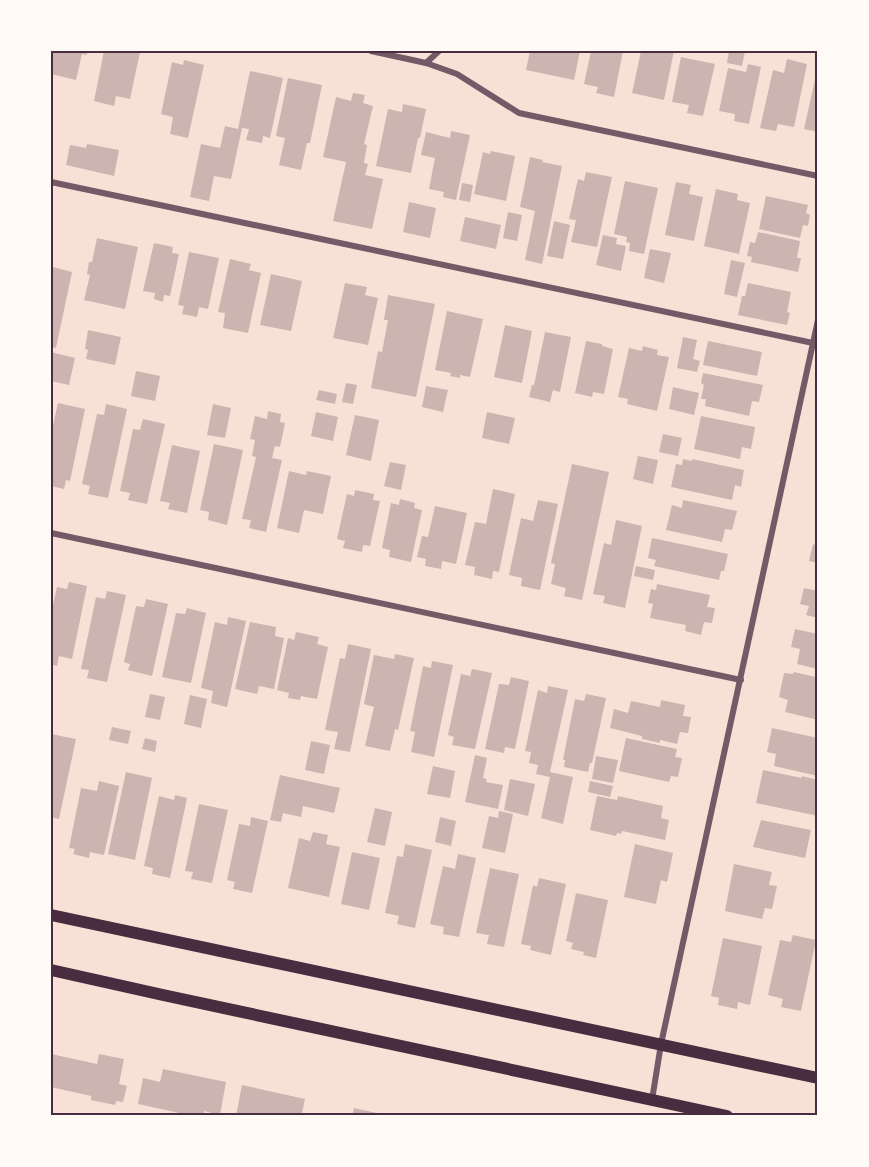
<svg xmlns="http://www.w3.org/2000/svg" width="869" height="1167" viewBox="0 0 869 1167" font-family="Signika,sans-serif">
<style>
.building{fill:#ccb4b1}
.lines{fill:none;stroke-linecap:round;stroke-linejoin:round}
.minor{stroke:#755966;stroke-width:6}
.secondary{stroke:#4a2c40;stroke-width:12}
.neatline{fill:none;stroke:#4a2c40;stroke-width:2}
</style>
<rect width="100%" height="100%" fill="#f7e1d7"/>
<!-- building -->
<g class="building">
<path d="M53,51H87V55L82,54L76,80L51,74V61Z"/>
<path d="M104,51L140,52L130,99L116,96L114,106L94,101Z"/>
<path d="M530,51H580L574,80L526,70Z"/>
<path d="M591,51H623L614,97L596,93L598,87L584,84Z"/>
<path d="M641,51L656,53V51H674L664,100L632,93Z"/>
<path d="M729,51H745L742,66L727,63Z"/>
<path d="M681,57L715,64L703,116L687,113L689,105L672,102Z"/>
<path d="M787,59L807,64L794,127L778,124L776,131L760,128L773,70L784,73Z"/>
<path d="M184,60L204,65L188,138L170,134L173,117L161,114L172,62L183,65Z"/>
<path d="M748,64L761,67L749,124L734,121L735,114L719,111L728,68L746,72Z"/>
<path d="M250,71L283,78L270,138L263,136L262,143L246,140L249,129L242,128L231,179L214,176L209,201L190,197L201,144L220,148L225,126L238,129Z"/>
<path d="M816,75L818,76V132L804,129Z"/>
<path d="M288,78L322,85L310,143H307L301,170L279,165L285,138L276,136Z"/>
<path d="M353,93L365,95L363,103L373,106L364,144L367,145L364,163L368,164L365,175L383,179L372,229L333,221L346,162L323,157L336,97L351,101Z"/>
<path d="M403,104L426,109L420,138H418L411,173L376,166L388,109L402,112Z"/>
<path d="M451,131L470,135L456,200L443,197L444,192L429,189L435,158L421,155L426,132L450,138Z"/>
<path d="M87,144L119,150L114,176L66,165L70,145L86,148Z"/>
<path d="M491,151L515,156L506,201L474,194L483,152L490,154Z"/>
<path d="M530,157L543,160L542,162L562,166L542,264L525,260L535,211L520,207Z"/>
<path d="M586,172L612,177L597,247L571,242L576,220L569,219L578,179L584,181Z"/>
<path d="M625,181L658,188L644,254L629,251L630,243L626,242L627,237L614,234Z"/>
<path d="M676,182L691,185L689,194L703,197L694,241L665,235Z"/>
<path d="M462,183L473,185L470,202L459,200Z"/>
<path d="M716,189L738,194L737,200L750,203L739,254L704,246Z"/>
<path d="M766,196L808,205L806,213L810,215L808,226L803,225L800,238L759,229Z"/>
<path d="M409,202L436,208L430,238L403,232Z"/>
<path d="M508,212L522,215L517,241L503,238Z"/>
<path d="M465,217L501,225L496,249L460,241Z"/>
<path d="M554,221L570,225L563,259L547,256Z"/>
<path d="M758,232L800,241L797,258H801L798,272L751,262L752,257L747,256L750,242L755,243Z"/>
<path d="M603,235L617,238L616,244L626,246L621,271L596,265Z"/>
<path d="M97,238L138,247L125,309L84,300L90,275L87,274L89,262H92Z"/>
<path d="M154,243L173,247L172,253L179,254L170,296L164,295L163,302L154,299L155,293L143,291Z"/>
<path d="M650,249L671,253L664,283L644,278Z"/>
<path d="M189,252L219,258L208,309L199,307L197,317L182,314L184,306L178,305Z"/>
<path d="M230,259L251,264L249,270L261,273L248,333L223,328L225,313L218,312Z"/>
<path d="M731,260L745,263L737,297L724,294Z"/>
<path d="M53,267L72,272L56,348L51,347V276Z"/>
<path d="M271,274L302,281L291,331L260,325Z"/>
<path d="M345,283L367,287L365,295L378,298L368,345L333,338Z"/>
<path d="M748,283L791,292L787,312L790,313L787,325L738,315L742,296H745Z"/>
<path d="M388,295L435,304L416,397L371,388L378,351L382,352L388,320H384Z"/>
<path d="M447,311L483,319L470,377L460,375V378L450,376L451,373L435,370Z"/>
<path d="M505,325L532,331L522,383L494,377Z"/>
<path d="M88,330L121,337L115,365L86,359L88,350L85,349Z"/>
<path d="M545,332L571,337L560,392L553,390L550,402L529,397L532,385H534Z"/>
<path d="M683,337L697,340L693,359L700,361L697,372L677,368Z"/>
<path d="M586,341L602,344V346L613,349L604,394L593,392L592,397L575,393Z"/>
<path d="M708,341L762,352L757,376L703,365Z"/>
<path d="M643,346L658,350L657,355L669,357L657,411L627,404L628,399L618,397L629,348L642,351Z"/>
<path d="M51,352L75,358L69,385L51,381Z"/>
<path d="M136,371L160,376L155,401L131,396Z"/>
<path d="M703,373L763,385L759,402L752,401L749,416L705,406L706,399H701L704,385L701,383Z"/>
<path d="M346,383L357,385L353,404L342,402Z"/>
<path d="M426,386L448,390L443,412L422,407Z"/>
<path d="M673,387L699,393L694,415L669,409Z"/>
<path d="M319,390L337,394L335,404L316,400Z"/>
<path d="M58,403L85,409L70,481L66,480L64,489L51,486V434Z"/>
<path d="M106,404L127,409L108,498L88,494L90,486L82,484L97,414L104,415Z"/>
<path d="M213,404L231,408L225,438L207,435Z"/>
<path d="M268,411L281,414L280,422L285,423L280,447L275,446L272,458L282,460L266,532L249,528L251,520L242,519L256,457L252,456L255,440L250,439L255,416L267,419Z"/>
<path d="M316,412L338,417L333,441L311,436Z"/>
<path d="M487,412L515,418L509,444L482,438Z"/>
<path d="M355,415L379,420L371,461L346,455Z"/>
<path d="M701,416L755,427L751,449L742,447L740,459L694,449Z"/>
<path d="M143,419L165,424L147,504L128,500L130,493L120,491L133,429L140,430Z"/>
<path d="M663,434L682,438L678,456L659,452Z"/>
<path d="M214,444L243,450L227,525L208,520L209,512L200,510Z"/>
<path d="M172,445L200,451L187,513L168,509L170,503L160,501Z"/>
<path d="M638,456L658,460L653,484L633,479Z"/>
<path d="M683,459L692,461V459L744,470L741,487L735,485L732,500L671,487L676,464L682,465Z"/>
<path d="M390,462L406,465L401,490L384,486Z"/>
<path d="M572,464L609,472L582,600L564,596L566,588L551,584L555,564L551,563Z"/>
<path d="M289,471L306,475L307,471L331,476L323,514L304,510L299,533L277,528Z"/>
<path d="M493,489L515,494L499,572L493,571L492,579L474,575L475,567L465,565L475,522L486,524Z"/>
<path d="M355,490L374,494L373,500L380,501L370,546L363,545L362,552L343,548L345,541L337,539L347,494L354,496Z"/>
<path d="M400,499L415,503L414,508L422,510L411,562L389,557L390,550L382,548L391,503L399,505Z"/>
<path d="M538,500L558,504L540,590L521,586L522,578L509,575L521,518L533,521Z"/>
<path d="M683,500L737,511L732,530L725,529L722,542L666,530L672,505L682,508Z"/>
<path d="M435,506L467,513L456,564L442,561L441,569L425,566L426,559L417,557L422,536L428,537Z"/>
<path d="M616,520L642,526L625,608L603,603L605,596L593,594L604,543L611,545Z"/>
<path d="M652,538L728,554L724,571H721L719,580L654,566L656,560L648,558Z"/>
<path d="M813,544L818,546V563L809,561Z"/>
<path d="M636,566L655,570L653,580L634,576Z"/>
<path d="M69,582L87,586L72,659L59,656L57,666L51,664V614L57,587L67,589Z"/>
<path d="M657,584L710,595L707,607L715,608L712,623L704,622L701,635L685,631L686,625L650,618L653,604L648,603L651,589L656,590Z"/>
<path d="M804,588L818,591V618L806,615L809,606L800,604Z"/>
<path d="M107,591L126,595L107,682L87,678L89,670L81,669L96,597L105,599Z"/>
<path d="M146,599L168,604L152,676L128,670L130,664L124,662L136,606L144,607Z"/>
<path d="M187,608L206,613L191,683L162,677L176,613L185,614Z"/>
<path d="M228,617L246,621L227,707L211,703L213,691L201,688L215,622L227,625Z"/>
<path d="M250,622L276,627L275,636L284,638L274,689L259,686L257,694L235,689Z"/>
<path d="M795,629L818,634V669L797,664L800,649L791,647Z"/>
<path d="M296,632L319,637L317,644L328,647L317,699L301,696L300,700L288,698L289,693L277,690L288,638L294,640Z"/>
<path d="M348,644L371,649L350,752L334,749L338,732L325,730L340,658L345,659Z"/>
<path d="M395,654L414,658L398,730L395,729L390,751L365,746L374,707L364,704L374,655L394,659Z"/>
<path d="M432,661L453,665L434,757L411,752L415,732L410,731L423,666L431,668Z"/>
<path d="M472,669L492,673L475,749L452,745L454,737L448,735L461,674L470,676Z"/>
<path d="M794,672L816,677L815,681L818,682V720L785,712L788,700L779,697L784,673L793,674Z"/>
<path d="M511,677L529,681L515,749L505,747L504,753L485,749L499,684L509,685Z"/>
<path d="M548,686L568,690L550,772L573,777L563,824L541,818L550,777L536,774L538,765L529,763L531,752L525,751L538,690L547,693Z"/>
<path d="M150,694L165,697L160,720L145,717Z"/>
<path d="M586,694L606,698L592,763H590L588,772L564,767L565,760H563L575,699L584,701Z"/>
<path d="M190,695L207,699L201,728L184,724Z"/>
<path d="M661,700L685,705L683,716L691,717L688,733L680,732L677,744L660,740V743L642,739V736L610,728L614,709L628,713L631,701L660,707Z"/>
<path d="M112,727L131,731L128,744L109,740Z"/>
<path d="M772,728L818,738V776L774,766L776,754L767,752Z"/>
<path d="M51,734L76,739L59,819L51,817Z"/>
<path d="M145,738L157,741L155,752L142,749Z"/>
<path d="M626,738L677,749L675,757L682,758L678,777L671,776L669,782L619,771Z"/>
<path d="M311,741L330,745L324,774L305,770Z"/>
<path d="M475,755L487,758L483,778L487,779L486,782L503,785L498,809L465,802Z"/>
<path d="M596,756L618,760L613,783L592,779Z"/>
<path d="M433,766L455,771L450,798L427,794Z"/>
<path d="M763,770L802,778V776L818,780V816L756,803Z"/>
<path d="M126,772L152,778L135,860L108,854Z"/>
<path d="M280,775L340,788L334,813L303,806L301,817L283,813L281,822L270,820Z"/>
<path d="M510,779L535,784L528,816L504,810Z"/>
<path d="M99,781L119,786L104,855L90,852L89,858L73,854L75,849L69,848L81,788L97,791Z"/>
<path d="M590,781L613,786L610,797L588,792Z"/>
<path d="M175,795L187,798L170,878L152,874L153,868L144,866L159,796L174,800Z"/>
<path d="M597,796L617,800L618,796L663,806L661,818L669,820L665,840L622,831L621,834L617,833L616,836L590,830Z"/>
<path d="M199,804L228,810L212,883L191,879L193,872L185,871Z"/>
<path d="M375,808L392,812L385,846L367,842Z"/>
<path d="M499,811L513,814L505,853L482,848L489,816L498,818Z"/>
<path d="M251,817L268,821L252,893L233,889L235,882L227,880L239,824L250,826Z"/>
<path d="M440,817L456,821L451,846L435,842Z"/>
<path d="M761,820L811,830L805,858L753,847Z"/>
<path d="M313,832L328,835L326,844L340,847L329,897L288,888L299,838L310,841Z"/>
<path d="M405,844L432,850L415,928L397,924L399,916L385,913L397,856L403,857Z"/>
<path d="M635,844L673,853L667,882L661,880L656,904L624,897Z"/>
<path d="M352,852L380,858L369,910L341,904Z"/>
<path d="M458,854L476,858L459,937L443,934L444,927L430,924L443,866L455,869Z"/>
<path d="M734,864L772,872L769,885L777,886L772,909L765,908L762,919L725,911Z"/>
<path d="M490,868L519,874L504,947L487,944L489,935L476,933Z"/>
<path d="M539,878L566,884L551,955L530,950L531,946L521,944L533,885L537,887Z"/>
<path d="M576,893L608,900L596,958L583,955L584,952L571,949L573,943L566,941Z"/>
<path d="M793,935L816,940L801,1011L781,1007L783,999L768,995L780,940L791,942Z"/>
<path d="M723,938L762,946L750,1005L738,1002L737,1009L718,1005L719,998L711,996Z"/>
<path d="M51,1054L97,1064L99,1054L124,1059L119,1084L127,1086L123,1102L116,1101L115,1105L91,1100V1096L51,1087Z"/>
<path d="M163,1069L226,1082L220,1115L204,1111L203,1116H193L138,1104L143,1078L160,1082Z"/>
<path d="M242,1085L305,1099L302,1113L305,1114V1116H236Z"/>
<path d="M354,1108L386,1115V1116H352Z"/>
</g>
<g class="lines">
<!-- minor -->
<g class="minor">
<path d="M371,51L426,63L457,74L519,113L818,176"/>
<path d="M426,63L439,51"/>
<path d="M51,182L813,343"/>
<path d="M51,533L741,680"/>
<path d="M652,1100L661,1044L818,320"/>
</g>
<!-- secondary -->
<g class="secondary">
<path d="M51,915L818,1078"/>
<path d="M51,970L163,995L727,1116"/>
</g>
</g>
<!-- border -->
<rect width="869" height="1167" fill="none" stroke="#fffaf5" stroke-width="105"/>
<rect x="52" y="52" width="764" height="1062" class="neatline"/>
</svg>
